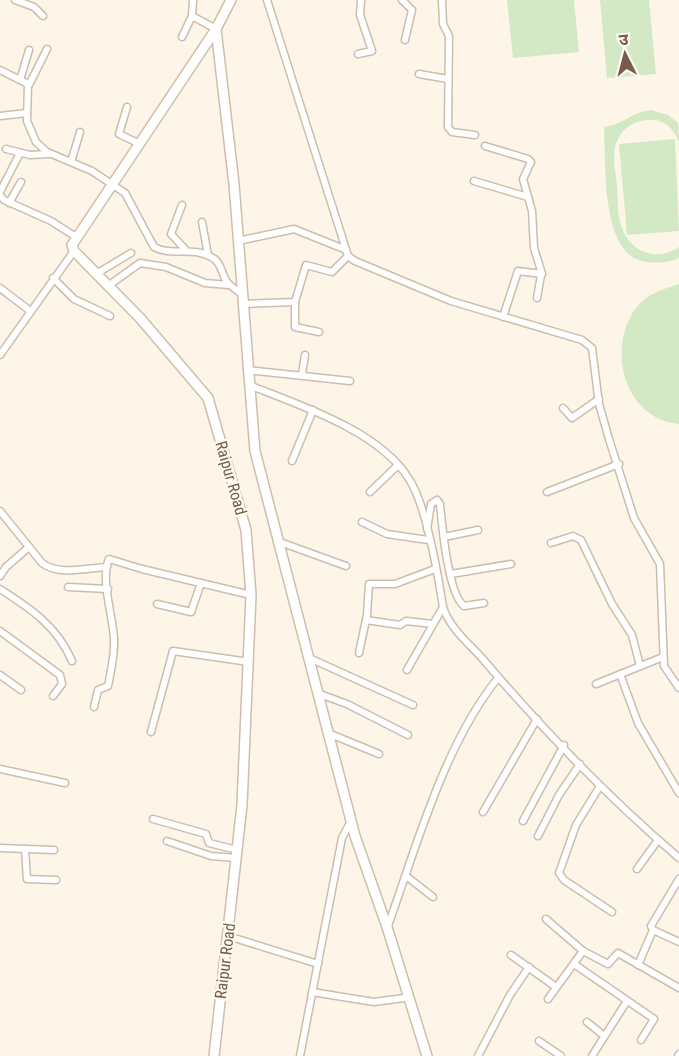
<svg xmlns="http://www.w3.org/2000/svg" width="679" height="1056" viewBox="0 0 679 1056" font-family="'Roboto Condensed','Noto Sans Devanagari',sans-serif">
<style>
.grass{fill:#d3e9c6}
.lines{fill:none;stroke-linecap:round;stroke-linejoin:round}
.street-casing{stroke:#cdbdae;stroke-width:9}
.secondary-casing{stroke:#d0beab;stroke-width:12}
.street{stroke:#fff;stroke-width:6}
.secondary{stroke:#fff;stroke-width:9}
.labels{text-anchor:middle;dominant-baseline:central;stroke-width:5;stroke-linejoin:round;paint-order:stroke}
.street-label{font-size:16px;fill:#755d4c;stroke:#fef9ee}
</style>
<rect width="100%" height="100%" fill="#fcf5e8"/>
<!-- grass -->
<g class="grass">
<path d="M507,0H574L579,52L513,58Z"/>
<path d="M600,0H649L656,74L607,78Z"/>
<path d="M651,110L668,115L678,123L679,142C674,130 666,120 652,120C638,119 624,126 618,139C611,153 615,169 617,185C618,196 617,210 620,221C626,250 655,264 679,247V258C669,263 658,263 647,262C600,258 606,162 604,127C622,125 630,113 651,110Z"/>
<path d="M675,139L679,231L627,235L619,144Z"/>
<path d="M679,284V424C624,419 606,348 636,308C646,294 663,289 679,284Z"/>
</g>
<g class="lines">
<defs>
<g id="street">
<path d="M15,0L34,7L43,16"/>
<path d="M267,0L348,256L355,261L451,301L582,340L592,348L599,404L609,439L634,518L660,564L664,666L679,688"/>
<path d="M402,0L412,10L405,40"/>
<path d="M442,0L443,24L449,36L448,127L452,132L475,135"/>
<path d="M192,16L216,29"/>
<path d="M182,37L192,16L193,0"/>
<path d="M358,54L372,51L360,15L361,0"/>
<path d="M0,70L28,84L27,121L36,142L47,152L92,171L125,193L154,247C172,257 191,245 213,258C221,262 222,275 227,282C231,287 237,290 242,294"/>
<path d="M419,74L448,79"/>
<path d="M20,80L29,50"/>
<path d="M29,85L47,49"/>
<path d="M127,107L119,134L140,144"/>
<path d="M0,116L27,113"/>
<path d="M485,146L528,159L531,162L523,179L532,211L534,248L542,274L518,271L503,317"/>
<path d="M6,149L30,155L50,154"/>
<path d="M71,162L80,132"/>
<path d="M474,181L528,197"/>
<path d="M0,192L20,153"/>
<path d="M0,195L4,200L51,221L76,237"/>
<path d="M9,203L21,182"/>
<path d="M182,205L171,234L185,249"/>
<path d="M202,222L208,255"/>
<path d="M238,241L294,229L344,249"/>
<path d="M96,274L131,253"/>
<path d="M53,278L74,299L110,316"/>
<path d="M108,286L140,263L166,267L205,283L229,285"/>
<path d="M0,288L29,310"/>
<path d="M537,298L541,275"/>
<path d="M295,302V327L319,332"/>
<path d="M243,304L295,302L306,265L332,272L348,256"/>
<path d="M0,355L74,251"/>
<path d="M247,370L350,381"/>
<path d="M302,374L305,355"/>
<path d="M249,385C299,405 380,431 409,479C426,505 438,575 443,607C449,627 468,643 482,658C542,729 608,797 679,858"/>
<path d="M563,408L572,418L599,399"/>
<path d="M292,461L313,410"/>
<path d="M370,492L398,465"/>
<path d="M547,492L619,464"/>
<path d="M0,511L42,563C59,576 86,568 107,567"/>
<path d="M362,522L387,534L428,540"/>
<path d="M427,529L431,504L437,500L440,504C442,525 448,594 464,606L484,603"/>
<path d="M444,537L478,530"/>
<path d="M277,541L346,566"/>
<path d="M551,543L573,536L581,540L612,604L632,635L640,666"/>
<path d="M451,574L511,564"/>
<path d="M0,576L6,567L29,547"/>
<path d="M68,587L108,589"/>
<path d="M0,589C31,609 57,626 72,661"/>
<path d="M157,604L191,612L201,583"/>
<path d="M366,620L400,625L406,621L433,624"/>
<path d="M0,631L60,675L62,684L53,696"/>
<path d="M359,653L367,615L369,584H395L435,569"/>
<path d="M307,657L413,705"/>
<path d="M407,670L443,607"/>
<path d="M620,674L638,723L679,793"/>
<path d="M0,675L21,690"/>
<path d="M596,684L663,657"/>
<path d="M317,693L347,704L408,735"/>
<path d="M94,707L98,690L108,686C111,670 115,655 114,639C113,617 100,578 109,559L142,569L251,595"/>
<path d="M151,732L173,651L249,662"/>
<path d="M328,733L379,754"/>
<path d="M0,769L65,783"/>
<path d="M600,786L576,825L559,873L564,880L612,912"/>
<path d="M483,812L537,719"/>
<path d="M153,819L206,834L209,843L237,850"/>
<path d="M523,821L564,745"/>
<path d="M538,836L559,795L580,764"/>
<path d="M167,841L211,856L237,858"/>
<path d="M0,848L54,850"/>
<path d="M25,849L27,879L56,880"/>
<path d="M637,869L658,840"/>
<path d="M406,876L433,897"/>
<path d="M679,879L651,926L653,930L679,942"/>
<path d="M546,919L583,951L608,964L618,953L679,988"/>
<path d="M388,926C416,847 445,743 498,678"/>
<path d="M228,936L318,964"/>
<path d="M511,955L556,987"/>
<path d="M574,964L654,1019L641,1040"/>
<path d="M638,965L653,930"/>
<path d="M312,992L374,1002L404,998"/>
<path d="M548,999L583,951"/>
<path d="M587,1022L603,1035"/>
<path d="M539,1041L561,1056"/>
<path d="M300,1056L342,838L351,821"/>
<path d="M478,1056L510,995L529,967"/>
<path d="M592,1056L627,1001"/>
<path d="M678,1056L679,1054"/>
</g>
<g id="secondary">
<path d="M216,29L234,184L255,451L355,836L387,927L427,1056"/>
<path d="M214,1056L242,805L251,595L246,530L208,398L140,318L74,251L72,245L216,29L231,0"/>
</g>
</defs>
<!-- street casing -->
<use href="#street" class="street-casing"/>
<!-- secondary casing -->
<use href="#secondary" class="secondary-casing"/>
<!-- street -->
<use href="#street" class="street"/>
<!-- secondary -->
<use href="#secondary" class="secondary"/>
</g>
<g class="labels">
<!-- street labels -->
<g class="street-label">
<text transform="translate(231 478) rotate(74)">Raipur Road</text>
<text transform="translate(225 961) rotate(-83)">Raipur Road</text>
</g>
</g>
<!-- north arrow -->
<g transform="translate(625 54) rotate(354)" stroke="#fef9ee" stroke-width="4.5" paint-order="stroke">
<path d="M0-4.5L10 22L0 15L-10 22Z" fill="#755d4c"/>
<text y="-9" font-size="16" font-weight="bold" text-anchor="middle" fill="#755d4c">उ</text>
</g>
</svg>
